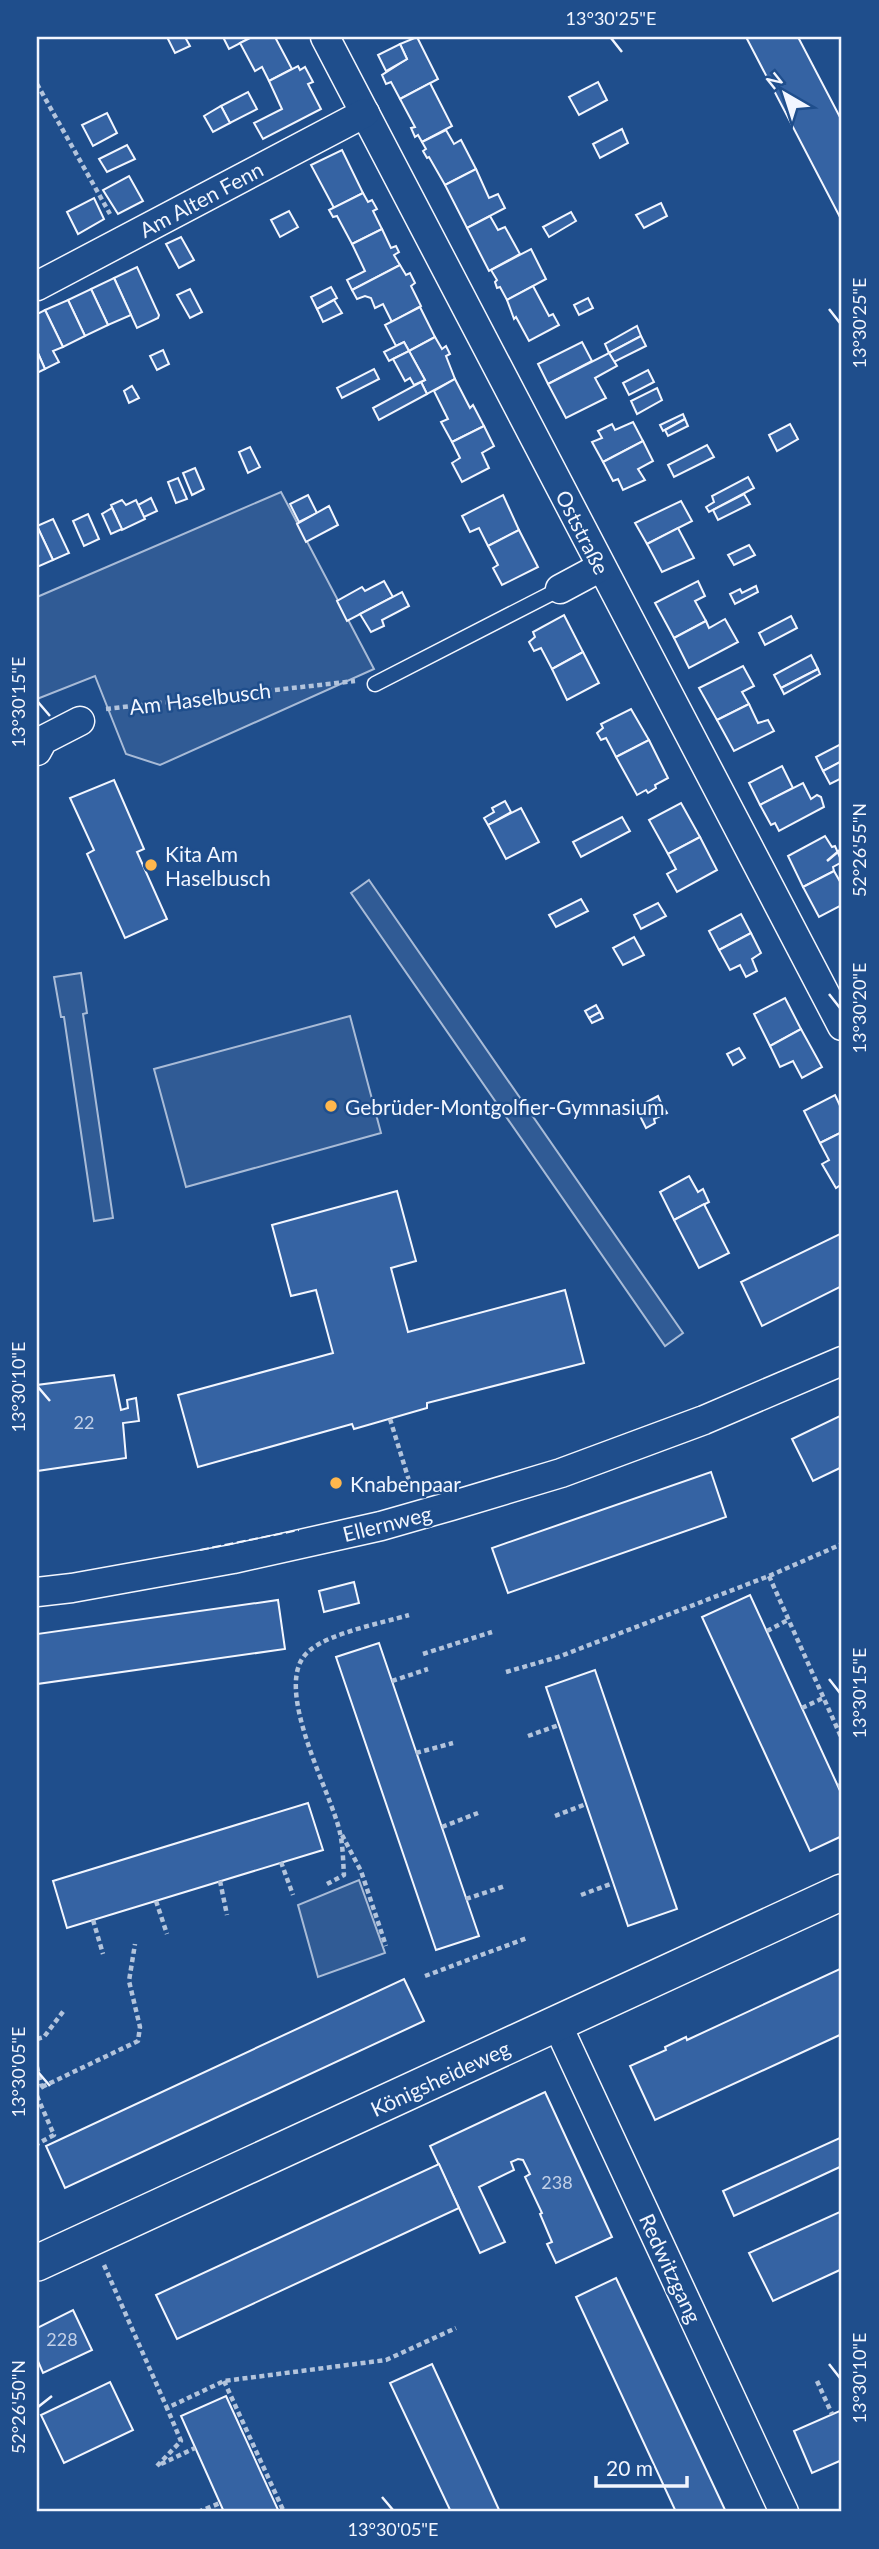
<svg xmlns="http://www.w3.org/2000/svg" width="879" height="2549" viewBox="0 0 879 2549" font-family="Lato,sans-serif">
<style>
.built{fill:#305b95;stroke:#a8bbd7;stroke-width:2}
.building{fill:#3563a3;stroke:#f2f6ff;stroke-width:2}
.lines{fill:none;stroke-linecap:round;stroke-linejoin:round}
.service-casing{stroke:#f2f6ff;stroke-width:17}
.minor-casing{stroke:#f2f6ff;stroke-width:31}
.tertiary-casing{stroke:#f2f6ff;stroke-width:38}
.path{stroke:#b3c4dc;stroke-width:4.5;stroke-dasharray:5 3.5;stroke-linecap:butt}
.service{stroke:#1f4e8c;stroke-width:14}
.minor{stroke:#1f4e8c;stroke-width:28}
.tertiary{stroke:#1f4e8c;stroke-width:35}
.fence{stroke:#f2f6ff;stroke-width:2;stroke-dasharray:9 3.5;stroke-linecap:butt}
.ticks{fill:none;stroke:#f2f6ff;stroke-width:2.5}
.poi-dot{fill:#ffb74d;stroke:#1f4e8c;stroke-width:2.5}
.labels{text-anchor:middle;dominant-baseline:central;stroke-width:5;stroke-linejoin:round;paint-order:stroke}
.number-label{font-size:18px;fill:#c3d1e8}
.street-label{font-size:21px;fill:#f2f6ff;stroke:#1f4e8c}
.poi-label{font-size:21px;fill:#f2f6ff;stroke:#1f4e8c;text-anchor:start}
.neatline{fill:none;stroke:#f2f6ff;stroke-width:2.5}
.ticks-label{font-size:18px;text-anchor:middle;fill:#f2f6ff}
</style>
<rect width="100%" height="100%" fill="#1f4e8c"/>
<!-- built -->
<g class="built">
<path d="M281,492L374,669L160,765L126,754L95,676L37,699V597Z"/>
<path d="M369,880L683,1333L665,1346L351,893Z"/>
<path d="M81,973L87,1013L83,1014L113,1218L94,1221L64,1017H61L54,977Z"/>
<path d="M350,1016L381,1133L186,1187L154,1069Z"/>
<path d="M359,1880L385,1953L318,1977L298,1905Z"/>
</g>
<!-- building -->
<g class="building">
<path d="M167,37H185L190,46L175,53Z"/>
<path d="M223,37H252L229,49Z"/>
<path d="M252,37H275L292,69L269,81L262,67L255,71L240,43Z"/>
<path d="M417,37L438,79L400,99L391,82L386,84L382,75L407,59L400,44Z"/>
<path d="M746,37H798L842,121V221Z"/>
<path d="M400,44L407,59L386,71L378,55Z"/>
<path d="M298,66L300,70L305,67L313,82L308,84L321,109L263,139L254,123L282,109L269,81Z"/>
<path d="M598,82L607,100L579,115L569,97Z"/>
<path d="M430,83L452,126L422,142L418,135L415,137L411,128L415,127L400,99Z"/>
<path d="M248,92L257,109L230,123L221,106Z"/>
<path d="M221,106L230,123L213,132L204,116Z"/>
<path d="M107,113L117,133L93,146L82,125Z"/>
<path d="M622,129L628,143L600,158L593,144Z"/>
<path d="M446,130L454,144L461,140L476,169L445,185L429,157L427,158L423,151L426,149L422,142Z"/>
<path d="M127,145L135,159L107,172L99,159Z"/>
<path d="M342,150L363,193L334,208L311,165Z"/>
<path d="M476,169L489,198L498,194L505,208L467,228L445,185Z"/>
<path d="M129,176L143,201L118,214L103,190Z"/>
<path d="M363,193L368,202L372,200L377,209L373,211L382,229L352,244L337,216L333,217L329,210Z"/>
<path d="M94,198L104,219L78,234L67,212Z"/>
<path d="M661,203L667,216L644,228L636,215Z"/>
<path d="M289,211L298,227L280,237L271,220Z"/>
<path d="M571,212L576,221L549,237L543,227Z"/>
<path d="M490,216L498,230L505,227L520,254L489,271L467,228Z"/>
<path d="M382,229L391,248L396,246L399,252L394,255L400,265L352,290L347,280L365,271L352,244Z"/>
<path d="M181,237L194,260L179,268L166,244Z"/>
<path d="M531,249L546,279L507,300L500,287L497,288L495,282L497,280L491,270Z"/>
<path d="M400,265L406,275L410,273L415,283L411,286L421,306L392,322L383,304L375,308L371,298L365,296L357,299L352,290Z"/>
<path d="M137,267L159,315L158,318L137,328L114,278Z"/>
<path d="M114,278L131,315L108,325L91,289Z"/>
<path d="M533,286L549,316L553,314L559,325L529,341L516,317L514,319L507,300Z"/>
<path d="M331,287L337,298L317,309L311,297Z"/>
<path d="M91,289L108,325L85,336L68,300Z"/>
<path d="M190,289L202,312L190,318L177,295Z"/>
<path d="M588,298L593,308L579,315L574,305Z"/>
<path d="M68,300L85,336L63,347L45,310Z"/>
<path d="M334,300L342,313L323,322L317,309Z"/>
<path d="M420,307L435,337L409,351L404,342L396,346L385,325Z"/>
<path d="M45,310L63,347L53,351L59,362L45,369L37,351V314Z"/>
<path d="M637,326L641,336L609,353L605,344Z"/>
<path d="M641,336L646,346L614,362L609,353Z"/>
<path d="M435,337L442,349L446,346L450,354L446,356L455,379L427,394L421,382L425,380L409,351Z"/>
<path d="M404,342L409,351L389,361L384,352Z"/>
<path d="M582,342L592,361L548,384L538,364Z"/>
<path d="M163,350L169,364L157,370L150,356Z"/>
<path d="M37,351L45,369L37,373Z"/>
<path d="M409,351L425,380L414,385L410,378L405,381L393,359Z"/>
<path d="M609,353L617,366L595,378L606,398L566,418L548,384Z"/>
<path d="M374,369L379,379L342,398L337,388Z"/>
<path d="M648,370L654,382L629,395L623,383Z"/>
<path d="M455,379L470,408L473,405L484,426L452,442L441,422L448,419L434,391Z"/>
<path d="M421,382L427,394L379,420L373,408Z"/>
<path d="M132,386L139,398L129,403L124,391Z"/>
<path d="M657,388L662,400L637,414L631,401Z"/>
<path d="M683,414L685,419L663,431L660,425Z"/>
<path d="M685,419L688,426L668,436L665,430Z"/>
<path d="M633,422L643,441L603,462L592,442L602,438L598,431L612,424L615,430Z"/>
<path d="M790,424L798,439L777,451L769,435Z"/>
<path d="M484,426L494,446L482,453L489,468L462,482L452,463L460,458L452,442Z"/>
<path d="M643,441L653,461L638,469L645,480L623,490L618,479L613,481L603,462Z"/>
<path d="M707,445L714,457L674,477L668,465Z"/>
<path d="M250,447L260,467L248,473L239,452Z"/>
<path d="M195,468L204,489L192,495L183,473Z"/>
<path d="M748,477L754,488L709,512L706,507L714,502L712,496Z"/>
<path d="M178,478L187,499L176,503L168,482Z"/>
<path d="M744,494L750,504L718,520L713,510Z"/>
<path d="M308,495L317,513L299,522L290,504Z"/>
<path d="M503,495L519,530L488,546L479,528L470,532L462,516Z"/>
<path d="M151,498L157,511L144,517L138,505Z"/>
<path d="M122,500L126,505L136,500L145,519L122,530L111,505Z"/>
<path d="M681,501L692,521L647,544L635,523Z"/>
<path d="M329,506L338,525L306,542L297,524Z"/>
<path d="M112,508L122,529L111,534L102,514Z"/>
<path d="M88,514L99,539L84,546L73,521Z"/>
<path d="M53,519L69,553L53,560L37,526Z"/>
<path d="M37,526L53,560L37,567Z"/>
<path d="M678,528L694,558L662,572L647,544Z"/>
<path d="M519,530L538,567L502,585L493,568L498,565L488,546Z"/>
<path d="M749,545L755,555L734,565L728,555Z"/>
<path d="M384,581L393,597L347,621L337,601L362,587L365,591Z"/>
<path d="M698,581L705,596L695,601L706,621L674,638L655,603Z"/>
<path d="M756,586L758,592L735,604L730,594L740,589L742,593Z"/>
<path d="M402,592L409,606L382,620L384,626L371,632L360,614Z"/>
<path d="M564,615L583,652L552,669L541,648L534,651L529,642L535,637L533,632Z"/>
<path d="M791,616L797,628L765,645L759,633Z"/>
<path d="M725,619L738,642L689,668L674,638L706,621L709,628Z"/>
<path d="M583,652L599,683L567,700L552,669Z"/>
<path d="M811,655L818,669L781,688L774,675Z"/>
<path d="M743,666L754,686L742,692L749,704L717,720L699,688Z"/>
<path d="M818,669L820,674L784,694L781,688Z"/>
<path d="M749,704L758,723L768,720L774,731L734,751L717,720Z"/>
<path d="M631,709L649,740L616,757L606,738L601,740L597,733L603,728L601,724Z"/>
<path d="M649,740L668,778L655,785L656,788L648,793L646,790L637,795L616,757Z"/>
<path d="M841,744L842,761L823,771L816,757Z"/>
<path d="M842,761V778L830,784L823,771Z"/>
<path d="M782,766L793,788L760,805L749,783Z"/>
<path d="M114,780L144,849L137,852L167,919L125,938L87,854L94,850L70,798Z"/>
<path d="M803,783L811,799L817,795L821,797L824,807L779,831L775,823L771,825L760,805Z"/>
<path d="M505,801L511,812L488,825L484,818L494,812L492,808Z"/>
<path d="M681,803L700,837L668,854L649,820Z"/>
<path d="M521,808L539,842L506,859L488,825Z"/>
<path d="M622,817L630,831L581,857L573,842Z"/>
<path d="M825,836L832,847L835,846L842,862L833,867L834,871L803,887L788,856Z"/>
<path d="M700,837L717,870L677,892L667,874L676,869L668,854Z"/>
<path d="M834,871L842,885V905L819,917L803,887Z"/>
<path d="M581,899L588,911L556,927L549,915Z"/>
<path d="M658,903L666,916L641,929L634,915Z"/>
<path d="M741,914L751,933L719,950L709,931Z"/>
<path d="M751,933L761,953L752,959L757,971L746,977L740,965L730,970L719,950Z"/>
<path d="M634,937L644,955L623,965L613,948Z"/>
<path d="M785,998L801,1029L770,1046L754,1014Z"/>
<path d="M596,1005L600,1012L589,1018L585,1011Z"/>
<path d="M600,1012L603,1018L592,1023L589,1018Z"/>
<path d="M801,1029L822,1067L802,1078L793,1061L780,1067L770,1046Z"/>
<path d="M739,1048L745,1058L733,1065L727,1054Z"/>
<path d="M835,1095L842,1110V1132L820,1143L804,1111Z"/>
<path d="M658,1096L661,1103L639,1114L635,1108Z"/>
<path d="M661,1103L667,1113L654,1119L655,1123L646,1128L639,1114Z"/>
<path d="M842,1132V1184L836,1188L822,1164L829,1160L820,1143Z"/>
<path d="M689,1176L698,1192L703,1189L709,1202L674,1220L660,1192Z"/>
<path d="M397,1191L416,1261L391,1268L408,1332L565,1290L584,1363L427,1403V1408L354,1429L352,1424L198,1467L178,1395L333,1353L316,1290L291,1296L272,1225Z"/>
<path d="M704,1204L729,1253L699,1268L674,1220Z"/>
<path d="M842,1233V1286L762,1326L741,1282Z"/>
<path d="M114,1375L121,1410L128,1408L127,1400L136,1398L139,1421L123,1423L126,1458L37,1471V1385Z"/>
<path d="M842,1415V1467L813,1481L792,1439Z"/>
<path d="M711,1472L726,1517L508,1593L492,1548Z"/>
<path d="M354,1582L359,1603L324,1612L319,1591Z"/>
<path d="M750,1595L842,1795V1836L810,1851L702,1617Z"/>
<path d="M278,1600L285,1649L37,1684V1634Z"/>
<path d="M379,1643L479,1936L436,1950L336,1657Z"/>
<path d="M595,1670L677,1909L628,1926L546,1687Z"/>
<path d="M308,1803L323,1850L67,1928L53,1881Z"/>
<path d="M842,1968V2034L655,2120L630,2066L666,2050L665,2047L686,2037L687,2040Z"/>
<path d="M404,1979L424,2021L65,2188L46,2146Z"/>
<path d="M545,2092L612,2237L556,2263L547,2244L552,2242L540,2214L542,2213L525,2177L530,2174L523,2160L518,2159L511,2162L514,2170L479,2187L505,2242L480,2253L430,2146Z"/>
<path d="M842,2137V2166L734,2216L723,2191Z"/>
<path d="M439,2164L459,2208L177,2339L156,2295Z"/>
<path d="M842,2211V2269L773,2301L749,2253Z"/>
<path d="M616,2278L632,2312L726,2512H676L576,2297Z"/>
<path d="M73,2310L92,2350L43,2373L37,2359V2328Z"/>
<path d="M432,2364L481,2470L500,2512H451L390,2383Z"/>
<path d="M110,2382L133,2430L64,2463L41,2415Z"/>
<path d="M226,2396L279,2512H224L181,2416Z"/>
<path d="M842,2410V2460L812,2473L794,2431Z"/>
</g>
<g class="lines">
<defs>
<path id="service" d="M375,684L560,589"/>
<g id="minor">
<path d="M325,37L842,1026"/>
<path d="M37,286L365,113"/>
<path d="M560,589L601,567"/>
<path d="M37,751L43,740L80,721"/>
<path d="M37,1592L72,1588L233,1559L381,1526L451,1506L561,1473L704,1420L842,1361"/>
<path d="M557,2024L784,2512"/>
</g>
<path id="tertiary" d="M37,2263L842,1892"/>
</defs>
<!-- service casing -->
<use href="#service" class="service-casing"/>
<!-- minor casing -->
<use href="#minor" class="minor-casing"/>
<!-- tertiary casing -->
<use href="#tertiary" class="tertiary-casing"/>
<!-- path -->
<g class="path">
<path d="M37,84L110,214"/>
<path d="M106,709L355,681"/>
<path d="M390,1419L411,1487"/>
<path d="M769,1576L842,1739"/>
<path d="M767,1631L788,1620"/>
<path d="M423,1654L492,1632"/>
<path d="M506,1672L558,1657L769,1576L842,1544"/>
<path d="M392,1681L428,1669"/>
<path d="M802,1708L823,1698"/>
<path d="M528,1736L559,1725"/>
<path d="M416,1753L453,1743"/>
<path d="M838,1786L842,1785"/>
<path d="M555,1816L586,1804"/>
<path d="M442,1827L478,1813"/>
<path d="M342,1835L361,1871L386,1946"/>
<path d="M281,1862L293,1895"/>
<path d="M220,1881L227,1915"/>
<path d="M327,1884L344,1875C343,1861 343,1846 340,1833C332,1793 269,1684 309,1651C329,1633 382,1623 409,1615"/>
<path d="M581,1895L613,1883"/>
<path d="M466,1899L505,1886"/>
<path d="M156,1901L167,1934"/>
<path d="M93,1920L103,1954"/>
<path d="M425,1976L527,1938"/>
<path d="M37,2039L44,2037L65,2009"/>
<path d="M37,2067L42,2087L37,2090"/>
<path d="M42,2087L138,2041L140,2027L129,1981L135,1944"/>
<path d="M37,2096L54,2135L37,2144"/>
<path d="M104,2265L167,2408L224,2381L386,2360L456,2328"/>
<path d="M224,2381L284,2512"/>
<path d="M817,2381L832,2414"/>
<path d="M161,2464L195,2448"/>
<path d="M157,2466L181,2441L167,2408"/>
<path d="M198,2512L220,2503"/>
</g>
<!-- service -->
<use href="#service" class="service"/>
<!-- minor -->
<use href="#minor" class="minor"/>
<!-- tertiary -->
<use href="#tertiary" class="tertiary"/>
<!-- fence -->
<path class="fence" d="M200,1550L299,1530"/>
</g>
<!-- ticks -->
<path class="ticks" d="M611,38L622,52M829,309L840,323M38,702L50,716M827,861L840,850M829,994L840,1008M38,1387L50,1401M829,1679L840,1693M38,2072L50,2086M829,2364L840,2378M38,2407L52,2396M382,2497L393,2510"/>
<!-- markers -->
<g class="poi-dot">
<circle cx="151" cy="865" r="7"/>
<circle cx="331" cy="1106" r="7"/>
<circle cx="336" cy="1483" r="7"/>
</g>
<g class="labels">
<!-- number labels -->
<g class="number-label">
<text x="84" y="1422">22</text>
<text x="557" y="2182">238</text>
<text x="62" y="2339">228</text>
</g>
<!-- street labels -->
<g class="street-label">
<text transform="translate(201 199) rotate(-28)">Am Alten Fenn</text>
<text transform="translate(583 532) rotate(63)">Oststraße</text>
<text transform="translate(200 698) rotate(-7)">Am Haselbusch</text>
<text transform="translate(387 1523) rotate(-14)">Ellernweg</text>
<text transform="translate(440 2078) rotate(-25)">Königsheideweg</text>
<text transform="translate(671 2268) rotate(65)">Redwitzgang</text>
</g>
<!-- poi labels -->
<g class="poi-label">
<text x="165" y="853">Kita Am<tspan x="165" dy="24">Haselbusch</tspan></text>
<text x="345" y="1106">Gebrüder-Montgolfier-Gymnasium</text>
<text x="350" y="1483">Knabenpaar</text>
</g>
</g>
<!-- border -->
<rect width="879" height="2549" fill="none" stroke="#1f4e8c" stroke-width="77"/>
<!-- north arrow -->
<g transform="translate(785 94) rotate(321)" stroke="#1f4e8c" stroke-width="5" paint-order="stroke">
<path d="M0-5L12 26L0 18L-12 26Z" fill="#f2f6ff"/>
<text y="-10" font-size="19" font-weight="bold" text-anchor="middle" fill="#f2f6ff">N</text>
</g>
<!-- scale -->
<path d="M596 2476v10h91v-10" fill="none" stroke="#f2f6ff" stroke-width="3.5"/>
<text x="606" y="2476" font-size="21" fill="#f2f6ff" stroke="#1f4e8c" stroke-width="5" paint-order="stroke">20 m</text>
<rect x="38" y="38" width="802" height="2472" class="neatline"/>
<g class="ticks-label">
<text x="611" y="25">13°30'25"E</text>
<text transform="translate(860 323) rotate(-90)" y="6">13°30'25"E</text>
<text transform="translate(19 702) rotate(-90)" y="6">13°30'15"E</text>
<text transform="translate(860 850) rotate(-90)" y="6">52°26'55"N</text>
<text transform="translate(860 1008) rotate(-90)" y="6">13°30'20"E</text>
<text transform="translate(19 1387) rotate(-90)" y="6">13°30'10"E</text>
<text transform="translate(860 1693) rotate(-90)" y="6">13°30'15"E</text>
<text transform="translate(19 2072) rotate(-90)" y="6">13°30'05"E</text>
<text transform="translate(860 2378) rotate(-90)" y="6">13°30'10"E</text>
<text transform="translate(19 2407) rotate(-90)" y="6">52°26'50"N</text>
<text x="393" y="2536">13°30'05"E</text>
</g>
</svg>
